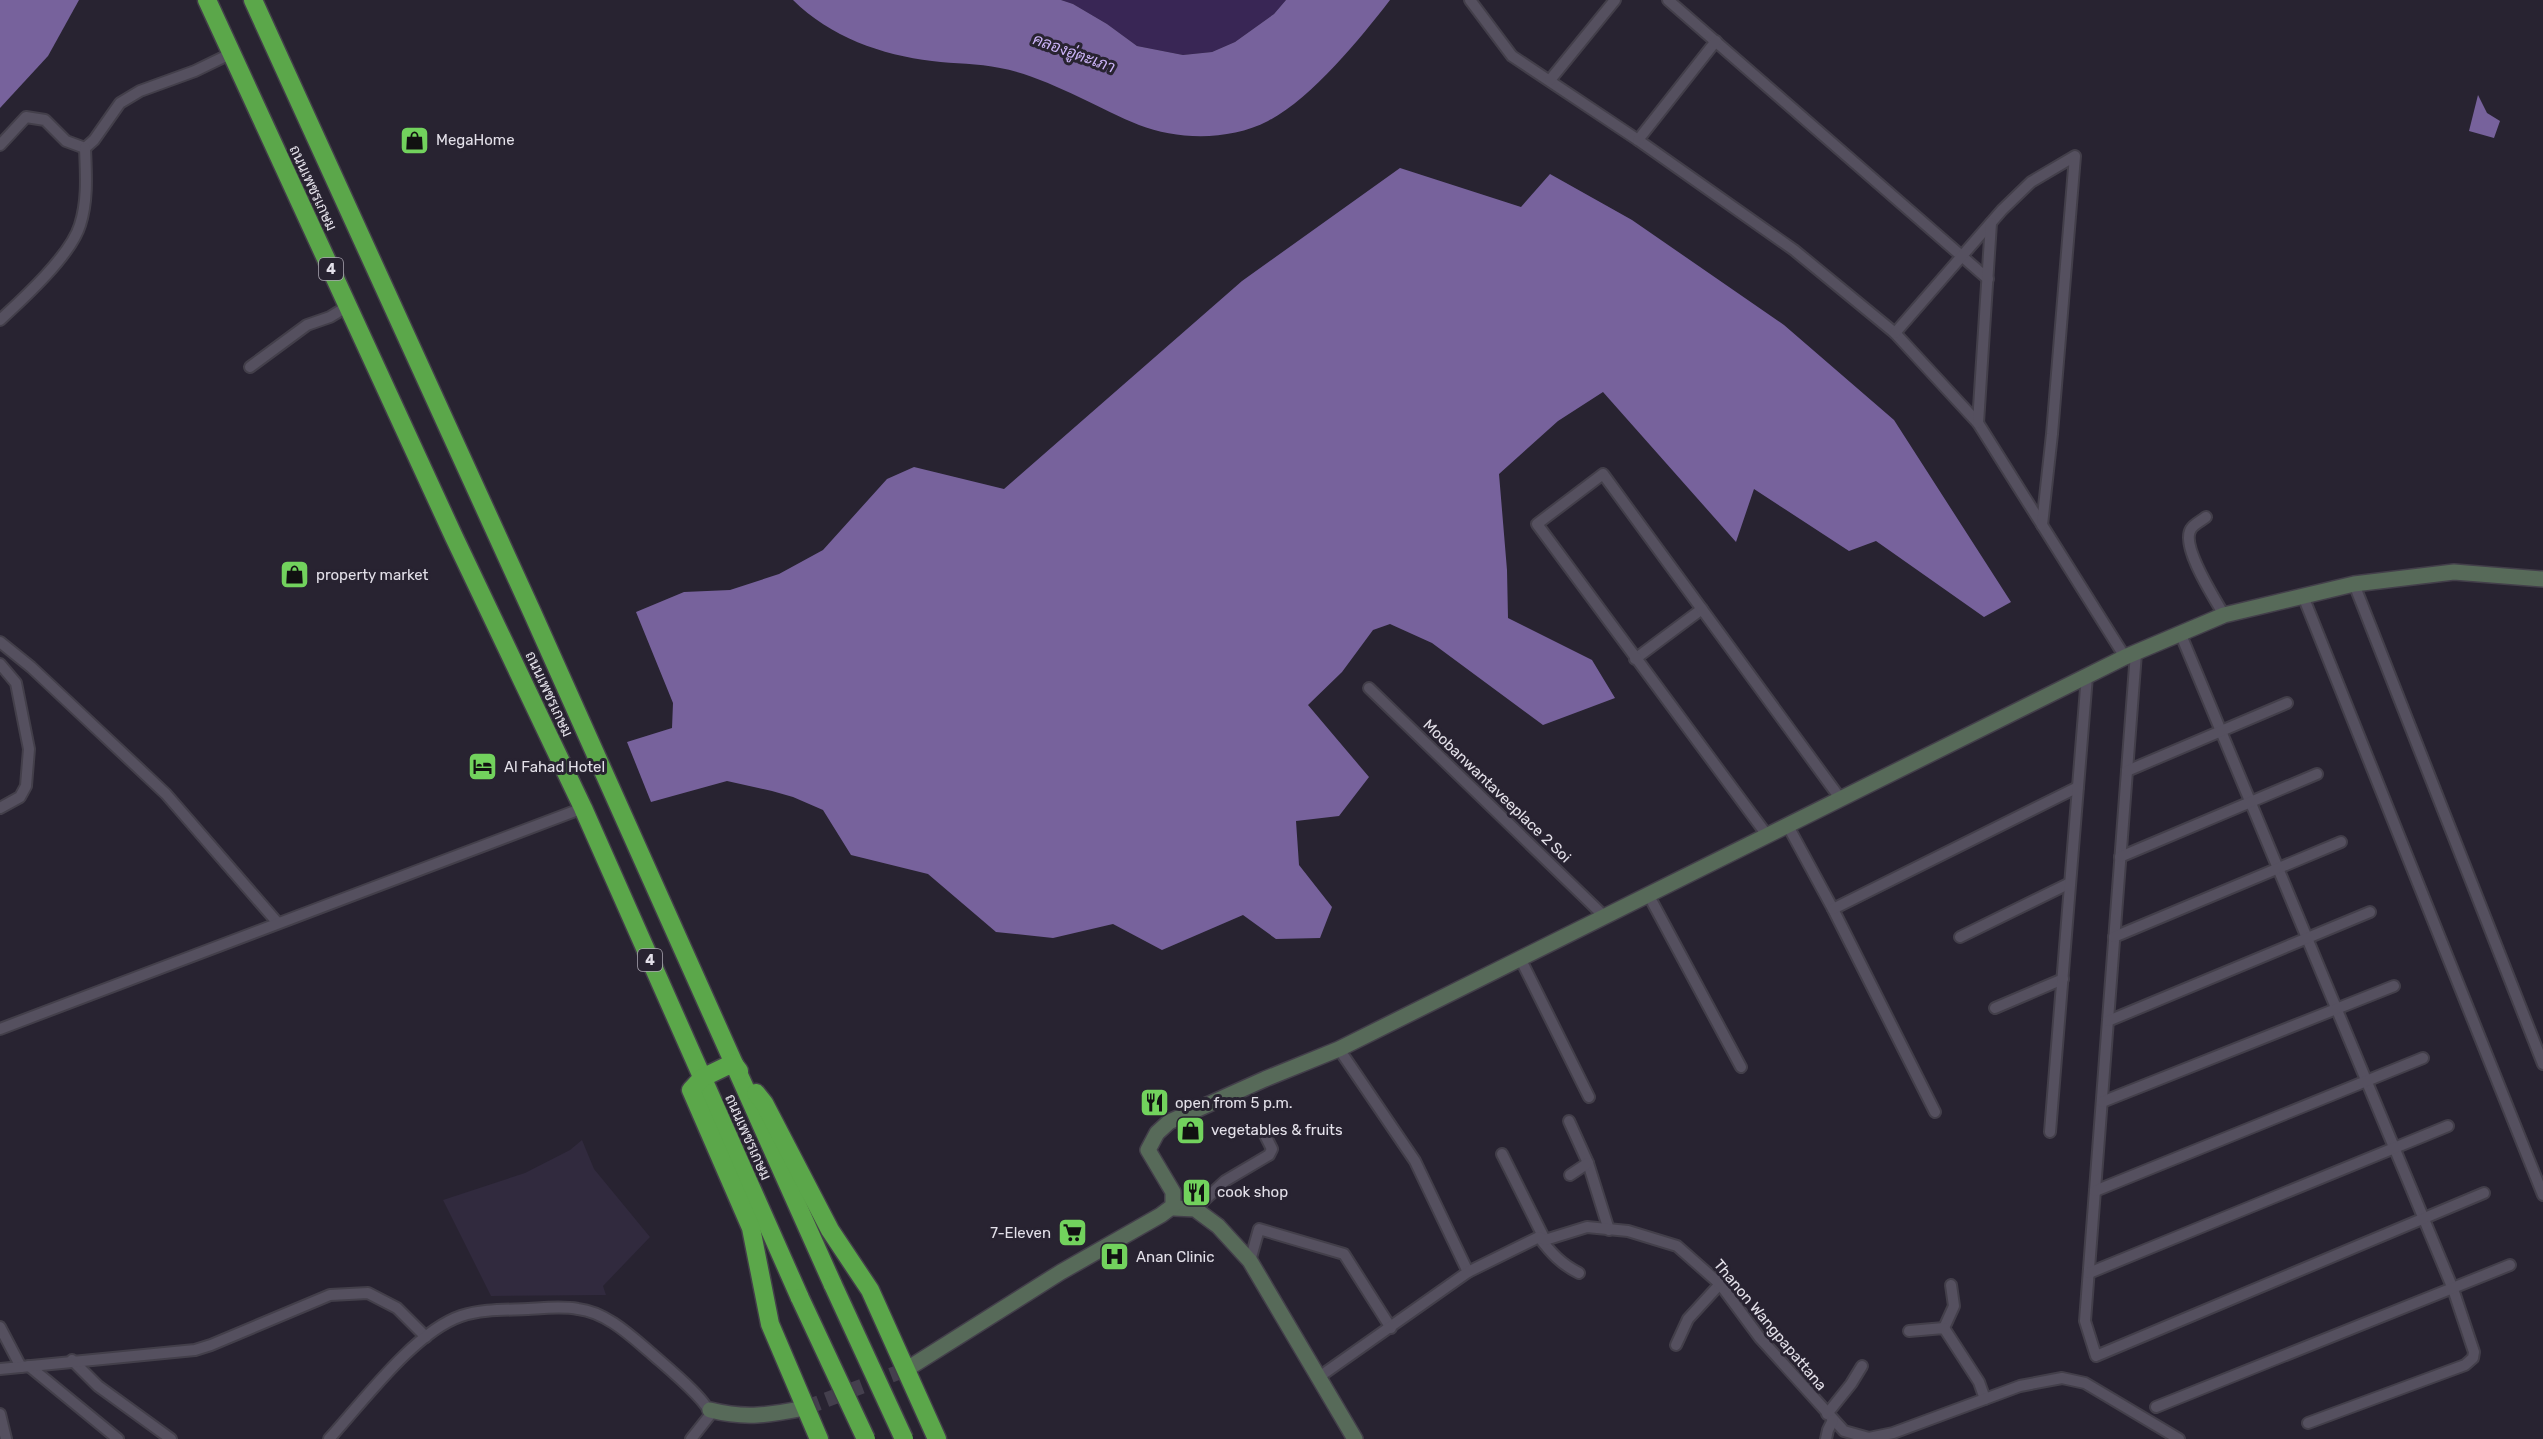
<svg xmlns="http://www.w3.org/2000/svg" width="2543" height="1439" viewBox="0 0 2543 1439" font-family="Rubik,Sarabun,sans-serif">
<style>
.built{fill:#312a3e}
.green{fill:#392655}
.water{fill:#77629c}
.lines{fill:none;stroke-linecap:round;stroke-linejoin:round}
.secondary-tunnel{stroke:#443f4d;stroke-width:15;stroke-dasharray:15 8;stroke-linecap:butt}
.street-casing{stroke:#433f4a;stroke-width:14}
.secondary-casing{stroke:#433f4a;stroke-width:18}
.highway-casing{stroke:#433f4a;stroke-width:21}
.street{stroke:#55505f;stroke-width:10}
.secondary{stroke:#576a59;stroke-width:15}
.highway{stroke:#5ba74a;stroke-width:18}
.highway-bridge-casing{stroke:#433f4a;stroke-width:21;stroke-linecap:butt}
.highway-bridge{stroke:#5ba74a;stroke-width:18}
.labels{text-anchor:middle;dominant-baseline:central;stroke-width:6;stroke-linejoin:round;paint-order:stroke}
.shield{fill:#282331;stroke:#aba7b2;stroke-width:1.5}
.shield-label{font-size:14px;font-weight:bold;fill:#e3e0e9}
.poi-label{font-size:15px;fill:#e3e0e9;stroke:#282331;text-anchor:start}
.street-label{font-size:15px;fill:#e3e0e9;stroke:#282331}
.water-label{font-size:16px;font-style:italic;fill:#cbb3f7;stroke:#282331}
</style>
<rect width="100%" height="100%" fill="#282331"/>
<!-- built -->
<path class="built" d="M582,1140L594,1169L650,1237L603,1286L606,1295L491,1296L443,1200L525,1173L570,1150Z"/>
<!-- green -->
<path class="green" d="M1061,0H1286L1274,14L1235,42L1212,52L1183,55L1137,46L1107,24L1073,4Z"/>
<!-- water -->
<g class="water">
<path d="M0,0H79L48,56L0,108Z"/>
<path d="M793,0H1061L1073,4L1107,24L1137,46L1183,55L1212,52L1235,42L1274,14L1286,0H1390C1360,39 1311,99 1268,121C1229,141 1178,140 1139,125C1097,108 1045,76 1000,68C978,63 955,64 932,61C882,55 830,37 793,0Z"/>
<path d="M2478,95L2487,113L2500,121L2494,138L2469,131Z"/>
<path d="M1400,168L1521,207L1550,174L1632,220L1784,325L1894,420L2011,602L1984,617L1876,541L1849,551L1754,489L1736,542L1603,392L1558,421L1499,474L1507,570L1508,618L1592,660L1615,698L1543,725L1432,643L1390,624L1373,630L1342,672L1308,705L1369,777L1339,816L1296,821L1299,865L1332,907L1320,938L1276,939L1243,915L1162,950L1113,924L1053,938L996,932L928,874L851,855L823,810L793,797L772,791L727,781L651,802L627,742L672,728L673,703L636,612L684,592L730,590L779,574L823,550L887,479L914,467L1004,489L1242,281Z"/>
</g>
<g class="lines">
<!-- secondary-tunnel -->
<path class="secondary-tunnel" d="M805,1408L907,1369"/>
<defs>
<g id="street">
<path d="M1470,0L1512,56L1638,140L1794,250L1895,333L1978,423L2125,657"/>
<path d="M1668,0L1988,279"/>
<path d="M1550,80L1615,0"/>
<path d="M1638,140L1716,41"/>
<path d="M0,145L26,117L45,120L66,141L85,148L94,140L120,103L140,91L195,71L230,54"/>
<path d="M0,320C23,299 71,255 80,225C88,200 86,174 85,148"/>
<path d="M1895,333L2002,210L2031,182L2075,156L2052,434L2042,525"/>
<path d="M250,367L307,325L330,317L348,306"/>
<path d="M1978,423L1991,223"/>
<path d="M2206,517C2201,521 2194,524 2191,529C2180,546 2215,599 2224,615"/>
<path d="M2354,584L2543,1064"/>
<path d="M2303,596L2543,1195"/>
<path d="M2181,635L2453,1289L2474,1352L2473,1358L2465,1365L2308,1423"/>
<path d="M0,642L31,667L166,794L277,922"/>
<path d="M2136,653L2085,1321L2096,1356L2484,1193"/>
<path d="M1635,659L1702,609"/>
<path d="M0,664L16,683L29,749L26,786L20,797L0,808"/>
<path d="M1369,688L1604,916"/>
<path d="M2127,771L2287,703"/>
<path d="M1788,826L1833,909L1935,1112"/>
<path d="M1767,835L1537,524L1603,474L1840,798"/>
<path d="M2120,857L2317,774"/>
<path d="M1648,894L1741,1067"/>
<path d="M1833,909L2078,787"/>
<path d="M1960,937L2070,883"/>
<path d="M2114,937L2341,842"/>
<path d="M1520,958L1589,1097"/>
<path d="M1995,1008L2063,979"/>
<path d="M2108,1021L2370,912"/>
<path d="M0,1029L583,808"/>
<path d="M1339,1049L1415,1161L1468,1272"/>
<path d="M2102,1102L2394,986"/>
<path d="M1569,1121L1588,1163L1609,1230"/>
<path d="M2050,1132L2087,676"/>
<path d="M1502,1154L1545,1240"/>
<path d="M1570,1175L1588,1163"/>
<path d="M2095,1191L2423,1058"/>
<path d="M1195,1209L1225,1181L1269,1155L1272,1149L1263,1131"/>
<path d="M1539,1237C1551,1253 1561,1264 1579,1273"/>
<path d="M1250,1261L1259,1229L1344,1254L1391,1328"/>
<path d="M2089,1273L2448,1126"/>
<path d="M0,1327L21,1367"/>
<path d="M1944,1328L1954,1306L1951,1285"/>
<path d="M1909,1331L1944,1328L1979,1382L1985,1399"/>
<path d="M1676,1345L1688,1319L1720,1284"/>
<path d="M72,1360L98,1386L171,1439"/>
<path d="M29,1366L118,1439"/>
<path d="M0,1369L195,1350L211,1345L330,1295L368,1293L397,1308L426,1337"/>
<path d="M1319,1377L1468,1272L1539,1237L1545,1240L1587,1227L1628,1231L1677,1246L1720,1284L1760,1338L1844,1431L1869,1438L1893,1433L2020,1386L2062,1378L2085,1383L2179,1439"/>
<path d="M2156,1407L2510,1265"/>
<path d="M0,1414L6,1439"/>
<path d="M1827,1414L1851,1384L1862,1366"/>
<path d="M329,1439C362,1403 414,1332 461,1316C482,1309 506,1310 528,1309C545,1308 562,1306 578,1309C606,1312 631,1336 651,1353C663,1364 709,1401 710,1415L691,1439"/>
<path d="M1826,1439L1828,1430L1833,1420"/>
</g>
<g id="secondary">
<path d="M1174,1208L1195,1209L1218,1226L1250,1261L1355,1439"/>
<path d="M907,1369L1061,1272L1161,1215L1173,1206V1192L1148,1150L1157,1133L1169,1122L1265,1079L1339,1049L2125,657L2224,615L2354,584L2454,572L2543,579"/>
<path d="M710,1410C746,1419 769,1415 805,1408"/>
</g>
<g id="highway">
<path d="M207,0L454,537L583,808L800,1298"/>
<path d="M253,0L532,612L833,1285"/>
<path d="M739,1071L733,1063L702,1078L691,1090L751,1228L770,1324L819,1439"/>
<path d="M756,1093L764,1103L830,1230L870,1290L937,1439"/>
</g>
</defs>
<!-- street casing -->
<use href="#street" class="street-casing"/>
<!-- secondary casing -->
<use href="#secondary" class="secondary-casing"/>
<!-- highway casing -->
<use href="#highway" class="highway-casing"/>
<!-- street -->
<use href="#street" class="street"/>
<!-- secondary -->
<use href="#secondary" class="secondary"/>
<!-- highway -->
<use href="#highway" class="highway"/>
<defs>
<g id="highway-bridge">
<path d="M833,1285L904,1439"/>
<path d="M800,1298L866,1439"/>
</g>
</defs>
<!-- highway-bridge casing -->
<use href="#highway-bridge" class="highway-bridge-casing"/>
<!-- highway-bridge -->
<use href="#highway-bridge" class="highway-bridge"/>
</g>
<!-- icons -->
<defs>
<symbol id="shop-square" viewBox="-11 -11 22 22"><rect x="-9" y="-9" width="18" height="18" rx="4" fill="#72d25d" stroke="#282331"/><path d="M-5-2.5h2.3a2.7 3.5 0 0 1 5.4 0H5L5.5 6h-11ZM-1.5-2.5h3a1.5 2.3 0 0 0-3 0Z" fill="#111"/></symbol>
<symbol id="hotel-square" viewBox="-11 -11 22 22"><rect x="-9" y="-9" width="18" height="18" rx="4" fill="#72d25d" stroke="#282331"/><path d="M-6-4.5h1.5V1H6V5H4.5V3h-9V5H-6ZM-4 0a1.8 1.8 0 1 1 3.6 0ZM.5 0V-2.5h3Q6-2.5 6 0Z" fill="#111"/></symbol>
<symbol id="restaurant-square" viewBox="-11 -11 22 22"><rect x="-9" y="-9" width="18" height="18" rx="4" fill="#72d25d" stroke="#282331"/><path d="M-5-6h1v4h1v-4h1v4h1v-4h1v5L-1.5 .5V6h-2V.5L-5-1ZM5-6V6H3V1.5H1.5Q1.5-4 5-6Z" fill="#111"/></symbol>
<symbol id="supermarket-square" viewBox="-11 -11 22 22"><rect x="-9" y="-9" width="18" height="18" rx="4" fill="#72d25d" stroke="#282331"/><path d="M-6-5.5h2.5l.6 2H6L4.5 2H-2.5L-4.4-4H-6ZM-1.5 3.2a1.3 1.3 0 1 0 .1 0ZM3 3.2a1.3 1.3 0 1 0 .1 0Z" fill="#111"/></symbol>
<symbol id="hospital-square" viewBox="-11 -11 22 22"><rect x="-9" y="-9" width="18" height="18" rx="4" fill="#72d25d" stroke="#282331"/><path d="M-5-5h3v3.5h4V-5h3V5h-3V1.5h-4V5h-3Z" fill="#111"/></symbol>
</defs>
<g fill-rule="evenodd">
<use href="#shop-square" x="398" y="124" width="33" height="33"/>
<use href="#shop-square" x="278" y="558" width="33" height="33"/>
<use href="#hotel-square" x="466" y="750" width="33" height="33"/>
<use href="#restaurant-square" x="1138" y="1086" width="33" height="33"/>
<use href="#shop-square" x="1174" y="1114" width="33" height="33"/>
<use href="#restaurant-square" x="1180" y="1176" width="33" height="33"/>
<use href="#supermarket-square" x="1056" y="1216" width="33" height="33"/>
<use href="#hospital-square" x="1098" y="1240" width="33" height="33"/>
</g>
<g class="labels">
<!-- shield labels -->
<g class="shield">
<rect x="319" y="258" width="24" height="22" rx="4.5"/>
<rect x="638" y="949" width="24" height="22" rx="4.5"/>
</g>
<g class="shield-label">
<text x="331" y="269">4</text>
<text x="650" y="960">4</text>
</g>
<!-- poi labels -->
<g class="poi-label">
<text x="436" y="140">MegaHome</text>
<text x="316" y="575">property market</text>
<text x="504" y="767">Al Fahad Hotel</text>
<text x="1175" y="1103">open from 5 p.m.</text>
<text x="1211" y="1130">vegetables &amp; fruits</text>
<text x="1217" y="1192">cook shop</text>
<text x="1051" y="1233" text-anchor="end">7-Eleven</text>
<text x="1136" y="1257">Anan Clinic</text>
</g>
<!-- street labels -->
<g class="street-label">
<text transform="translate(313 188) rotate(65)">ถนนเพชรเกษม</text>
<text transform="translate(549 694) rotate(65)">ถนนเพชรเกษม</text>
<text transform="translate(1497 791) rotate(44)">Moobanwantaveeplace 2 Soi</text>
<text transform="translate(748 1137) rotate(66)">ถนนเพชรเกษม</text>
<text transform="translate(1770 1325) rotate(50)">Thanon Wangpapattana</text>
</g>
<!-- water labels -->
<g class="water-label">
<text transform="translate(1074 53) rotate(20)">คลองอู่ตะเภา</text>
</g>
</g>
</svg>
